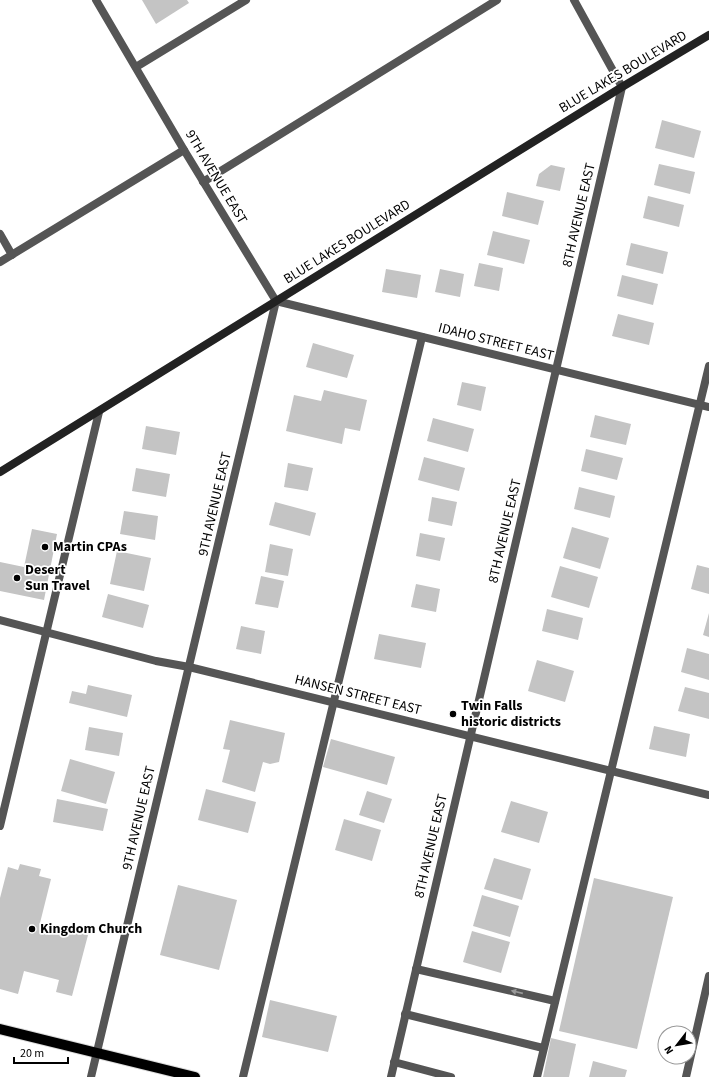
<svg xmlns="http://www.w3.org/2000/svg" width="709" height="1077" viewBox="0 0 709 1077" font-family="'Source Sans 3',sans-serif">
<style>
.building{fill:#c4c4c4}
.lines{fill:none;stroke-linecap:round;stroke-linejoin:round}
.primary-casing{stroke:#dbdbdb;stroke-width:12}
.service{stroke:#555;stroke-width:8}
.minor{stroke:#555;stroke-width:8}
.tertiary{stroke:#555;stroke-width:8}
.secondary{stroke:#222;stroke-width:8}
.primary{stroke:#000;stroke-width:10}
.oneway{fill:#999}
.poi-dot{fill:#000;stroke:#fff;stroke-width:1.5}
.labels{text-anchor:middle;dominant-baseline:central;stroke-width:3.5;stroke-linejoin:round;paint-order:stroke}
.street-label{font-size:14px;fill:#000;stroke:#fff}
.poi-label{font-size:14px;font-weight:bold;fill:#000;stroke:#fff;text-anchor:start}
</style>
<rect width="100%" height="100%" fill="#fff"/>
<!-- building -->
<g class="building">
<path d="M142,0H187L189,3L156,24Z"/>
<path d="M662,120L701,131L694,158L655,148Z"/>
<path d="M659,164L695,172L690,194L654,185Z"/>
<path d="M551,165L565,168L560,191L536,186L539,174Z"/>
<path d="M507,192L544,201L538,225L502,216Z"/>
<path d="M648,196L684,205L679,227L643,218Z"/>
<path d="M493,231L530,240L524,264L487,255Z"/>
<path d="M631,243L668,252L663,274L626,265Z"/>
<path d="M479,263L503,268L499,291L474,286Z"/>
<path d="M386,269L421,275L417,298L382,292Z"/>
<path d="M440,269L464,274L460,297L435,292Z"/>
<path d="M622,275L658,284L653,305L617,296Z"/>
<path d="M618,314L654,323L649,345L612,336Z"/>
<path d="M313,343L354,355L347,378L306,367Z"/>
<path d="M462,382L486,387L481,411L457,405Z"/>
<path d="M324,390L367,400L360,431L345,428L342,444L286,431L294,395L321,401Z"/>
<path d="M595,415L631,424L626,445L590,437Z"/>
<path d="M433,418L474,429L468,452L427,441Z"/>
<path d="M146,426L180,432L176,455L142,449Z"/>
<path d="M586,449L623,458L617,480L581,471Z"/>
<path d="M424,457L465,468L459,491L418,480Z"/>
<path d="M288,463L313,468L308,491L284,487Z"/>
<path d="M136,468L170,474L166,497L132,491Z"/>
<path d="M579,487L615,496L610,518L574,509Z"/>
<path d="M432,497L457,502L452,526L428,521Z"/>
<path d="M275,502L316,513L310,536L269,525Z"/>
<path d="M124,511L158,516L155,540L120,534Z"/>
<path d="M572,527L609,538L600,569L563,558Z"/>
<path d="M32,529L57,534L44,600L0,591V562L24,567Z"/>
<path d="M420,533L445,538L440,561L416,556Z"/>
<path d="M270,544L293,549L288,576L265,572Z"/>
<path d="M117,551L151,558L144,591L110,584Z"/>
<path d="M697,565L709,568V594L691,589Z"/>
<path d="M560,566L598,577L589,608L551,597Z"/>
<path d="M261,576L284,581L278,608L255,604Z"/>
<path d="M416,584L440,589L436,612L411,607Z"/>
<path d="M108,594L149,605L143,628L102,617Z"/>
<path d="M547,609L583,618L578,640L542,631Z"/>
<path d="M709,613V637L703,635Z"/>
<path d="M241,626L265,631L261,654L236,649Z"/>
<path d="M379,634L426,643L421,668L374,659Z"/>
<path d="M687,648L709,654V680L681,672Z"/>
<path d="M537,660L574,671L565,702L528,691Z"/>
<path d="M88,685L132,695L127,717L69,703L72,691L86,694Z"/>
<path d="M685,687L709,693V719L678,711Z"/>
<path d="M230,720L285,733L279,762L270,764L263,762L255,792L222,782L230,750L223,749Z"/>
<path d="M654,726L690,734L686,757L649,749Z"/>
<path d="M89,727L123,733L119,756L85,750Z"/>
<path d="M331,739L395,757L387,785L323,767Z"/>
<path d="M70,759L115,772L106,804L61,791Z"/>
<path d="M206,789L256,802L248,833L198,820Z"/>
<path d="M367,791L392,799L384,823L359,815Z"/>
<path d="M57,799L108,809L103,831L53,822Z"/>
<path d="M511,801L548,812L539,843L501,832Z"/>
<path d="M344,819L381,830L372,861L335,850Z"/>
<path d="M494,858L531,869L522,900L484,889Z"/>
<path d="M20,864L41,869L39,876L51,879L40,923L88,935L72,996L56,992L59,980L24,971L18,994L0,989V898L8,867L18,870Z"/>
<path d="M594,878L673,897L637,1049L559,1031Z"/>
<path d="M178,885L237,900L219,970L160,955Z"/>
<path d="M482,895L519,906L510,937L473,926Z"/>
<path d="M472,931L510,942L501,973L463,962Z"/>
<path d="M270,1000L337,1016L328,1052L262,1037Z"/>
<path d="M551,1038L576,1044L569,1077H543Z"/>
<path d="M593,1061L627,1070L625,1077H589Z"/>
</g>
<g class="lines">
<defs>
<path id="primary" d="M0,1029L195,1077"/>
</defs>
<!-- primary casing -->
<use href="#primary" class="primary-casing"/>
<!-- service -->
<g class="service">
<path d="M203,182L497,0"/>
<path d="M0,234L12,255"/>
<path d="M0,262L184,150"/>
<path d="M0,826L99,412"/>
<path d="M416,969L555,1001"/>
<path d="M405,1014L543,1048"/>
<path d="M394,1062L451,1077"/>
<path d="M243,1077L422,337"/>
<path d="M537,1077L709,366"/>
</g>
<!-- minor -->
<g class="minor">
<path d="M136,67L246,0"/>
<path d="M0,620L156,661L189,667L709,795"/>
<path d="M91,1077L276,301L184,150L96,0"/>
<path d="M391,1077L622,87L574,0"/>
<path d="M686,1077L709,976"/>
</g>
<!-- tertiary -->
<path class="tertiary" d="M276,301L709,407"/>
<!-- secondary -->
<path class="secondary" d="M0,472L622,87L709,35"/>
<!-- primary -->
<use href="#primary" class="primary"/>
</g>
<!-- one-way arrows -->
<defs><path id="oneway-solid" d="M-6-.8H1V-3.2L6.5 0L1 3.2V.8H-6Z"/></defs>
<use class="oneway" href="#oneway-solid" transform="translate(517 992) rotate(-167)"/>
<!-- markers -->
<g class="poi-dot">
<circle cx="45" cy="547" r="4"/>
<circle cx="17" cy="578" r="4"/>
<circle cx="453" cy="714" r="4"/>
<circle cx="32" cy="929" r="4"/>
</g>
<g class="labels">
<!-- street labels -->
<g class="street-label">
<text transform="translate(623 72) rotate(-31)">BLUE LAKES BOULEVARD</text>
<text transform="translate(216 177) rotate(59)">9TH AVENUE EAST</text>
<text transform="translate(579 215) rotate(-77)">8TH AVENUE EAST</text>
<text transform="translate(347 242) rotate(-32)">BLUE LAKES BOULEVARD</text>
<text transform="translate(496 342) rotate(14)">IDAHO STREET EAST</text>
<text transform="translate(215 504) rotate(-77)">9TH AVENUE EAST</text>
<text transform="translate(505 531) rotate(-77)">8TH AVENUE EAST</text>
<text transform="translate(358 695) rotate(14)">HANSEN STREET EAST</text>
<text transform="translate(139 818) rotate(-77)">9TH AVENUE EAST</text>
<text transform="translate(431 846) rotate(-77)">8TH AVENUE EAST</text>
</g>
<!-- poi labels -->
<g class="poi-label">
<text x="53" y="547">Martin CPAs</text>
<text x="25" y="570">Desert<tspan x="25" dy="16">Sun Travel</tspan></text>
<text x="461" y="706">Twin Falls<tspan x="461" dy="16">historic districts</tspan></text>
<text x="40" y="929">Kingdom Church</text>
</g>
</g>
<!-- north arrow -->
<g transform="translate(677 1045) rotate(239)"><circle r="19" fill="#ffffff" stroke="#999999"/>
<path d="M0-3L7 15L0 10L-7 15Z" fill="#000000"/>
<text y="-6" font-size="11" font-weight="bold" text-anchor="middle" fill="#000000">N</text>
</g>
<!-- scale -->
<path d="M14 1057v6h54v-6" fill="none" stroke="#000000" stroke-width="2"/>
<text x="20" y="1057" font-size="12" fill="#000000" stroke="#ffffff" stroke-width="3" paint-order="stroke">20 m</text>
</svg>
